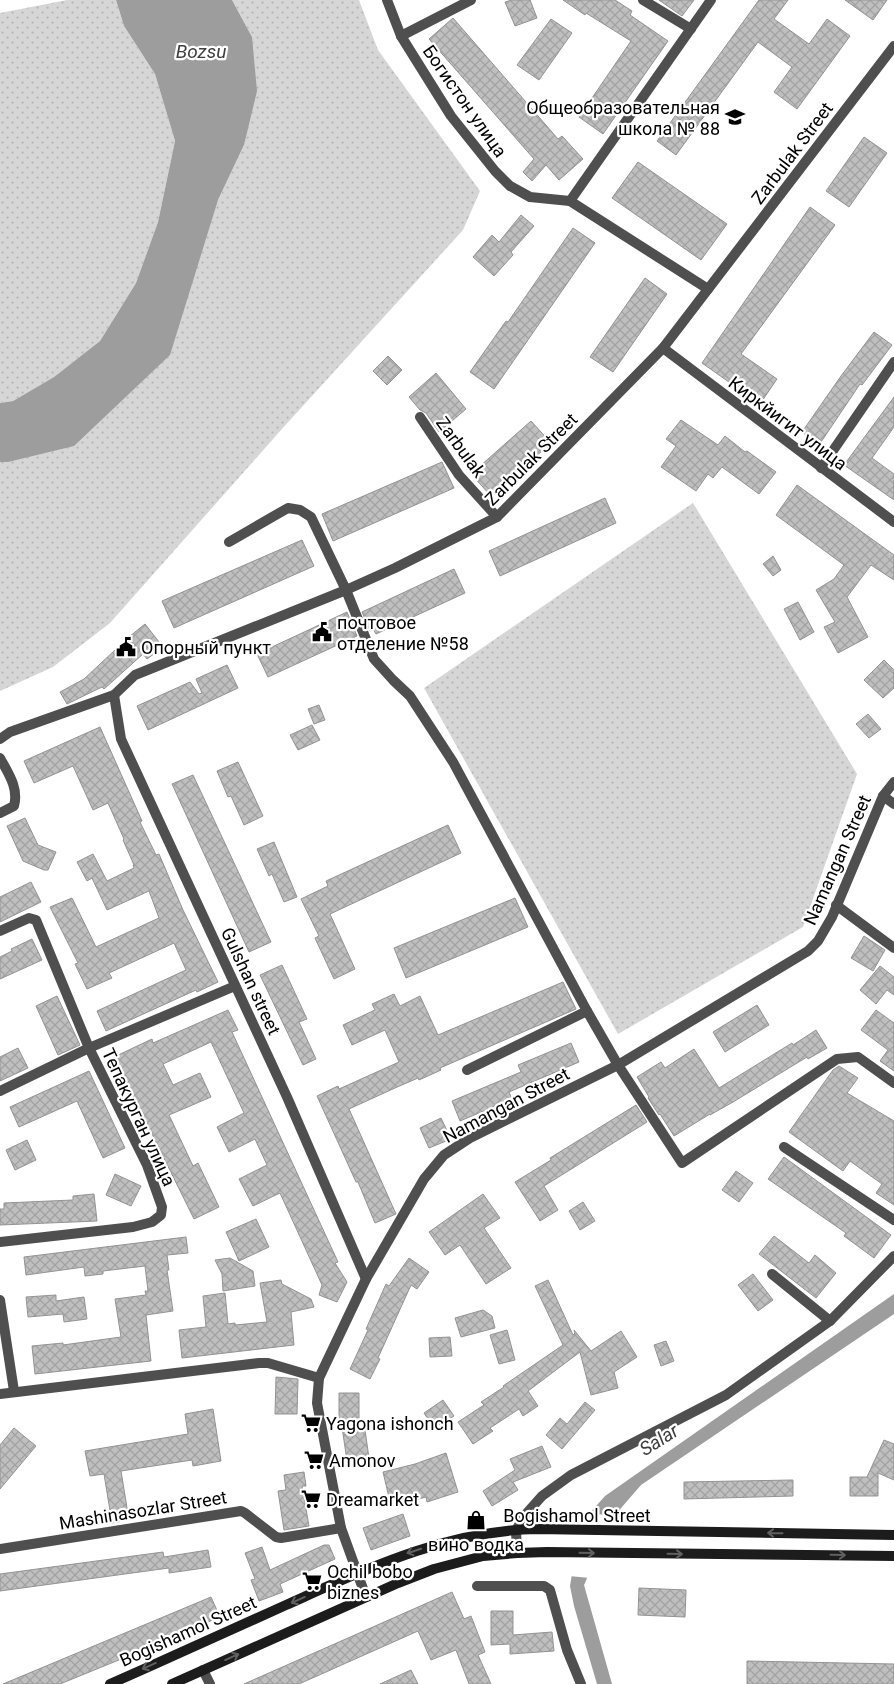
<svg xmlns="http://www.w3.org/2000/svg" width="894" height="1684" viewBox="0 0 894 1684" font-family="Roboto,sans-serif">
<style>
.grass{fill:url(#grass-dots)}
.water{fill:#9d9d9d}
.pier{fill:#fff}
.building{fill:url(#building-cross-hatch);stroke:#939393}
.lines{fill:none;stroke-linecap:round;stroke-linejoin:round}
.street{stroke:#4f4f4f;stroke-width:10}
.secondary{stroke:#1c1c1c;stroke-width:10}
.oneway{stroke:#606060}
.labels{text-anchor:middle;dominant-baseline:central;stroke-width:4.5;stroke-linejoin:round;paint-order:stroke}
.street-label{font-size:18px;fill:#000;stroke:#fff}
.poi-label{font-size:18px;fill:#000;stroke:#fff;text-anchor:start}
.water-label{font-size:19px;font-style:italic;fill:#3e3e3e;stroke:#fff}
</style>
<defs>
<pattern id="grass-dots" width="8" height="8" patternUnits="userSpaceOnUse" patternTransform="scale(1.25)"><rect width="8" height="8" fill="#d6d6d6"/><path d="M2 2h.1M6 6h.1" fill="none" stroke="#b6b6b6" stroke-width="1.8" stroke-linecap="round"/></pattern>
<pattern id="building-cross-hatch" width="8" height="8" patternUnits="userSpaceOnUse" patternTransform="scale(1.25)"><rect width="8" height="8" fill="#bfbfbf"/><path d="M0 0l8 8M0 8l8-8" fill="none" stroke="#a2a2a2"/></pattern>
</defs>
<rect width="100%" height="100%" fill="#fff"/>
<!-- grass -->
<g class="grass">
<path d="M67,0H116L124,26L155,74L175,141L158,222L136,283L100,341L54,377L13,401L0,403V13Z"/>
<path d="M232,0H359L378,50L480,191L463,230L281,430L110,623L53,667L0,691V462H8L218,200L244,145L252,37Z"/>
<path d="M693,503L857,774L803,927L618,1034L424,688Z"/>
</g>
<!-- water -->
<g class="water">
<path d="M116,0H232L252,37L257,91L244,145L218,200L170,355L74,446L8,462H0V403L13,401L54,377L100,341L136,283L158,222L175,141L155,74L124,26Z"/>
<path d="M894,1294V1314L641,1485L615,1515L584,1585L612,1684H597L574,1606L570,1586L576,1550L589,1514L605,1496Z"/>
</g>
<!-- pier -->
<path class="pier" d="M587,1514L618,1515L590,1578L569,1576L574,1550Z"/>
<!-- building -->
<g class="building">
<path d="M512,0H530L537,18L515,26L505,2Z"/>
<path d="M563,0H615L632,11L630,15L668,41L603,134L579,117L631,41L586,13L585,15Z"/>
<path d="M659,0H694L682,16Z"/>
<path d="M759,0H788L774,19L809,44L827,19L850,36L797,109L774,92L792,67L758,42L676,155L657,141Z"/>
<path d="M845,0H887L873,20Z"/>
<path d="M453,18L558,139L562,136L583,159L559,180L546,165L532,181L523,172L534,159L429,39Z"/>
<path d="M551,19L572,33L539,80L517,65Z"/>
<path d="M864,137L887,153L849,207L826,191Z"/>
<path d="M638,162L727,224L701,260L612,198Z"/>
<path d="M810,207L835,225L741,354L777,379L760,404L702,363Z"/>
<path d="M521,215L534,226L511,252L513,255L494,276L473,257L492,235L499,242Z"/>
<path d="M573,228L595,243L494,389L470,372L506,321L508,322Z"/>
<path d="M645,278L667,294L613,372L590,357Z"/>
<path d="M874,332L892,345L862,385L860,384L819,445L802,432L841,376Z"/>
<path d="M388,356L402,370L387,385L373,371Z"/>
<path d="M436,373L466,409L439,432L426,413L420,410L409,397Z"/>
<path d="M894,397V427L872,458L894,474V500L844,465Z"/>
<path d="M681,420L718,445L725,436L745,452L747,451L776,472L759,494L722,467L713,478L708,474L696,491L661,467L676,446L666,439Z"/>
<path d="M531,421L551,443L491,496L471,474Z"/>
<path d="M442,462L454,488L333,541L322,514Z"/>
<path d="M797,485L894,555V580L871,565L847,597L868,637L838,653L824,627L835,622L816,590L834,579L844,565L776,515Z"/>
<path d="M605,498L616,523L500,576L489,551Z"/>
<path d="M302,540L314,566L174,628L162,601Z"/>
<path d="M773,556L781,570L773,576L763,564Z"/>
<path d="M454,569L465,593L376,634L373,629L370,631L362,612Z"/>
<path d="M798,602L814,632L800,640L784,609Z"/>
<path d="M347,612L357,636L268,677L257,654Z"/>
<path d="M145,624L163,647L147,659L143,654L104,689L102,687L67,704L60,692L84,679L130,636Z"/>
<path d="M884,660L894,670V688L883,698L864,680Z"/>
<path d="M227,665L238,688L148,730L137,706L190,682L199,694L202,693L196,679Z"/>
<path d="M319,705L325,720L314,724L308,709Z"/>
<path d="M868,714L881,729L869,738L856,724Z"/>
<path d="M312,725L320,740L298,750L290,735Z"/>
<path d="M100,727L142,821L140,822L156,855L159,854L183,910L218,982L197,992L196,990L106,1031L97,1011L186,970L174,943L109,973L112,978L87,989L75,964L78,963L50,907L72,898L96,947L159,918L149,891L107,910L92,878L87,881L77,862L93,854L107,881L134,868L133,865H134L123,840L124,839L108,803L93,810L73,766L34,783L24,761Z"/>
<path d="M238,762L263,816L244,825L231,796L228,797L217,771Z"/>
<path d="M193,775L271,942L249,952L172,784Z"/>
<path d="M25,818L38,845L56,852L48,870H44L23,861L7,826Z"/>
<path d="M448,825L461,853L330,914L355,969L334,979L315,938L319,936L301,899L328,886L326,881Z"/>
<path d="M274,842L297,897L284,902L272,874L269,876L257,849Z"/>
<path d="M31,882L41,902L0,922V897Z"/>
<path d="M515,898L528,927L406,978L394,948Z"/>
<path d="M864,936L885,950L873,971L851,958Z"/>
<path d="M32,939L42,960L0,979V957L12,951L11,949Z"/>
<path d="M282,965L307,1019L299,1022L316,1059L303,1065L260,975Z"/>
<path d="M880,966L894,977V995L887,990L876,1004L860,990Z"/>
<path d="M563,982L576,1009L440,1068L441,1070L419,1080L418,1078L395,1088L349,1109L396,1214L375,1223L358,1182H356L317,1096L338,1086L339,1089L399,1062L385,1030L352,1045L343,1025L375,1010L372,1004L394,994L400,1006L420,996L438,1035Z"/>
<path d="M57,996L80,1045L58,1055L36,1006Z"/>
<path d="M757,1005L769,1025L725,1052L713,1032Z"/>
<path d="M228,1010L238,1030L232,1032L338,1262L335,1263L347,1282L337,1302L319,1295L322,1285L280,1193L253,1206L239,1179L267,1165L255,1139L229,1152L217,1127L244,1113L211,1042L163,1064L173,1085L200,1073L211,1097L169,1115L193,1166L198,1163L219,1207L194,1219L114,1057L152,1039L153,1043Z"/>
<path d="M876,1010L894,1023V1071L880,1061L888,1050L861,1030Z"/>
<path d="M816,1030L827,1048L808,1059L807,1057L733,1102L710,1115V1114L674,1136L660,1114L659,1115L648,1098L649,1097L637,1077L661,1062L665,1068L694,1049L719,1088L792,1043L793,1045Z"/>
<path d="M571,1043L579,1062L509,1092L512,1099L460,1121L452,1101L521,1072L518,1065Z"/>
<path d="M18,1048L28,1068L0,1081V1057Z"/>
<path d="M839,1066L858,1078L847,1093L894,1121V1205L876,1193L882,1184L850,1161L843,1171L789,1132L833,1070Z"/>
<path d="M89,1071L125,1148L103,1158L77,1101L19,1127L10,1107Z"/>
<path d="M636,1105L647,1122L544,1186L558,1210L540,1221L515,1182L551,1160L550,1158Z"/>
<path d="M441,1118L451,1139L429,1148L420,1128Z"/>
<path d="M27,1140L36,1160L15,1170L6,1150Z"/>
<path d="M784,1157L891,1235L874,1258L844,1236L846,1233L768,1179Z"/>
<path d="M736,1171L753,1183L739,1202L722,1190Z"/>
<path d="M115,1174L141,1186L131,1206L106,1195Z"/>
<path d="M94,1194L97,1221L0,1225V1209H4V1203L73,1200V1196Z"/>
<path d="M483,1194L500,1218L484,1228L511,1268L486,1284L460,1245L445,1255L429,1232Z"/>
<path d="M583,1202L595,1221L580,1230L569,1211Z"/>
<path d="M256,1219L269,1247L239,1261L226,1232Z"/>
<path d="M774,1236L809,1263L815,1255L836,1273L816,1298L759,1254Z"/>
<path d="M186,1237L188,1253L167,1255L169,1270H167L173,1311L146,1315L151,1361L35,1374L32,1346L63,1343V1345L121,1337L115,1299L146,1295L145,1291H148L145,1266L103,1271V1274L85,1276L84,1267L26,1275L24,1257Z"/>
<path d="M230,1258L253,1271L255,1286L223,1291L222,1274L215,1260Z"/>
<path d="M409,1258L429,1272L417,1289L411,1285L378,1358L380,1359L370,1379L350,1369L368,1330L366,1329L386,1284L389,1286Z"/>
<path d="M753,1274L773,1300L758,1311L738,1285Z"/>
<path d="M281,1280L282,1284L311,1299L314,1307L291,1312L294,1345L182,1358L179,1330L206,1327L203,1296L225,1293L228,1324L235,1323V1325L267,1322L260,1283Z"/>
<path d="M548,1280L573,1335L575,1333L574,1330L591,1351L621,1331L637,1357L614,1372L618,1388L591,1395L580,1352L528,1391L538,1406L523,1416L519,1409L490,1428L493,1431L473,1444L458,1422L484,1405L481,1402L504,1387L503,1386L563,1345L535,1286Z"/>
<path d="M56,1295V1301L84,1297L87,1319L64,1322L63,1314L28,1317L26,1297Z"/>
<path d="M483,1310L492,1316L495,1328L461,1337L455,1318Z"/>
<path d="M507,1330L515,1360L499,1364L490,1335Z"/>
<path d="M450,1337L452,1356L430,1357L429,1338Z"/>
<path d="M666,1341L674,1361L661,1366L654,1345Z"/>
<path d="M276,1377L298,1379L297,1414H275Z"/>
<path d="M339,1393H359V1431L365,1430L369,1458L347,1461L341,1420H339Z"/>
<path d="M443,1400L454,1416L440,1425L438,1421L431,1424L424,1413Z"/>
<path d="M585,1402L595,1410L562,1449L546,1435L560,1418L567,1424Z"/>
<path d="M213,1409L221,1461L193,1466L192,1460L121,1471L129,1520L112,1523L104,1474L90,1476L85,1451L188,1434L185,1414Z"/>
<path d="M14,1428L36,1446L0,1489V1445Z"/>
<path d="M884,1440L894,1444V1480L878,1473V1496H850V1477H867Z"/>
<path d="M542,1446L551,1467L513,1482L518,1490L492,1506L483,1491L515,1470L510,1459Z"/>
<path d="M446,1453L458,1492L427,1502L426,1497L391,1506L383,1472L415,1464Z"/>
<path d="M304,1472L306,1486H302L309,1526L284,1530L278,1491L286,1490L284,1475Z"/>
<path d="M793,1480V1496L684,1499V1482Z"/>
<path d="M403,1514L410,1536L371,1550L363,1528Z"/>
<path d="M324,1545H329L335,1559L280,1584L283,1592L259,1601L251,1580L255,1579L245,1553L262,1547L270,1570Z"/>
<path d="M208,1550L211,1567L169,1573V1568L0,1591V1574L163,1552L164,1557Z"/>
<path d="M639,1588L686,1590L685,1617L638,1615Z"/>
<path d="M452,1592L464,1619L471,1616L485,1652L478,1655L491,1684H469L456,1650L431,1660L418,1631L299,1684H244Z"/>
<path d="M211,1597L220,1617L184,1632L185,1633L60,1684H3Z"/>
<path d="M491,1611H513V1635L552,1632L554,1651L510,1654V1644L491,1645Z"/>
<path d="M747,1661L894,1664V1684H747Z"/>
<path d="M411,1670L418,1684H380Z"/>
</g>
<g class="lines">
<!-- street -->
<g class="street">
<path d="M387,0L401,36L451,116L495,171L510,186L530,197L570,201"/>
<path d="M643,0L691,29"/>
<path d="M401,36L471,0"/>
<path d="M708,289L570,201L711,0"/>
<path d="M663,348L894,522"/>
<path d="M420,417L459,475L497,517"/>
<path d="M821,468L894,362"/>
<path d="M229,542L288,508L300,510L311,517L346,590L374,659L393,680L410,696L453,762L587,1011L618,1065L682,1163L837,1059L858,1057L894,1083"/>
<path d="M114,695L121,739L287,1097L366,1279"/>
<path d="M0,739L10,732L114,695L135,675L346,590L395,568L497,517L663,348L894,46"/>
<path d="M0,758C8,773 19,788 14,806L0,813"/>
<path d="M883,796L894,804"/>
<path d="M836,905L894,948"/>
<path d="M0,931L29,918L36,920L89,1048L147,1165L162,1207L161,1215L152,1222L133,1227L0,1242"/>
<path d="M467,1070L587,1011"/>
<path d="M0,1091L89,1048L235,986"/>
<path d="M784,1147L894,1220"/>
<path d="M772,1274L830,1321"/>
<path d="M0,1300L14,1391"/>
<path d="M0,1394L259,1363H268L319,1378"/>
<path d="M0,1549L241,1511L245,1513L276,1537L281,1538L341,1528"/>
<path d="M517,1553L516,1530L526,1514L542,1496L571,1475L726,1395L830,1321L894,1256"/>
<path d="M477,1586H544L550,1590L567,1650L581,1684"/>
<path d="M366,1597L341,1528L317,1403L319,1378L366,1279L424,1179L444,1155L470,1138L618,1065L808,951L818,941L832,917L883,796L894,782"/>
<path d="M203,1670L210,1684"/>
</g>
<!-- secondary -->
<g class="secondary">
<path d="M110,1684C169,1658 228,1631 286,1605C369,1568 445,1531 537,1529L894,1535"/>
<path d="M172,1684L398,1583L434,1569L483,1556L517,1553L547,1552L894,1556"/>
</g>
</g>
<!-- one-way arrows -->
<defs><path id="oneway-shaft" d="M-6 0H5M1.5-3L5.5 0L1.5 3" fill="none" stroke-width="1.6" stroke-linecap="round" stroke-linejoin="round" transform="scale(1.25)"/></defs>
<g class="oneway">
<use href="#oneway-shaft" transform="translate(775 1533) rotate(-179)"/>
<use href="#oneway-shaft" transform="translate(414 1551) rotate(162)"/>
<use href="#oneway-shaft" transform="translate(587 1553) rotate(1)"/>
<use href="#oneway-shaft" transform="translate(675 1554) rotate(1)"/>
<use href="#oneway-shaft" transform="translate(838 1555) rotate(1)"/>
<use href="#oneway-shaft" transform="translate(298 1600) rotate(156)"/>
<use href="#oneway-shaft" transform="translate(232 1657) rotate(-24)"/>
<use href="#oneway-shaft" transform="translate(149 1666) rotate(156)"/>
</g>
<!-- icons -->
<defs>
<symbol id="school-bare" viewBox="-9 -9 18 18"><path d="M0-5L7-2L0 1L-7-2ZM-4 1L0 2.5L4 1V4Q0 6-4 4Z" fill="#000" stroke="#fff" stroke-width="2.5" paint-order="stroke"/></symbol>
<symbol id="civic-bare" viewBox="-9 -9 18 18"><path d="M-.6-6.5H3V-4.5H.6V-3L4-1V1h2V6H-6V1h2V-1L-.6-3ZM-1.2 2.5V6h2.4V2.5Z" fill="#000" stroke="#fff" stroke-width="2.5" paint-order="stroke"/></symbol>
<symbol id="supermarket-bare" viewBox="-9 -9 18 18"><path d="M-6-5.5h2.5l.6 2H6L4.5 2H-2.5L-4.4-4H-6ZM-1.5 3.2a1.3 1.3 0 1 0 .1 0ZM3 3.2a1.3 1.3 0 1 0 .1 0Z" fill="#000" stroke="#fff" stroke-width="2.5" paint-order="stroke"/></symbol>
<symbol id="shop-bare" viewBox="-9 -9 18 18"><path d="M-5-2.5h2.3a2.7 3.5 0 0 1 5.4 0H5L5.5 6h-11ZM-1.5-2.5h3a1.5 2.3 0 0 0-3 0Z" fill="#000" stroke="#fff" stroke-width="2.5" paint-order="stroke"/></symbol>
</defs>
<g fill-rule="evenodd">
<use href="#school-bare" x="721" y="103" width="28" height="28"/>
<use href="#civic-bare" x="308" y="618" width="28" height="28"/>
<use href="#civic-bare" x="112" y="633" width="28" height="28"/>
<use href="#supermarket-bare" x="297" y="1409" width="28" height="28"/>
<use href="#supermarket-bare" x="300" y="1446" width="28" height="28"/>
<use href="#supermarket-bare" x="297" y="1485" width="28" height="28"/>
<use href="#shop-bare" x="462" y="1506" width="28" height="28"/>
<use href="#supermarket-bare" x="298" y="1567" width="28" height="28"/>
</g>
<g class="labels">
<!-- street labels -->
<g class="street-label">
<text transform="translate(465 101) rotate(55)">Богистон улица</text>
<text transform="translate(792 153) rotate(-53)">Zarbulak Street</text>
<text transform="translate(788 423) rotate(37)">Киркйигит улица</text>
<text transform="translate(461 447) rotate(54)">Zarbulak</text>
<text transform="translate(531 459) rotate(-45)">Zarbulak Street</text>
<text transform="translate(837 860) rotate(-66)">Namangan Street</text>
<text transform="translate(251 981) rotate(65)">Gulshan street</text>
<text transform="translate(506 1105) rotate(-28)">Namangan Street</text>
<text transform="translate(139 1117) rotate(65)">Тепакурган улица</text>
<text transform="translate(143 1510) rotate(-9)">Mashinasozlar Street</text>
<text x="577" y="1515">Bogishamol Street</text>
<text transform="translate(188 1631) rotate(-24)">Bogishamol Street</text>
</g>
<!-- poi labels -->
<g class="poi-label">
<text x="720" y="107" text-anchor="end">Общеобразовательная<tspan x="720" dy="21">школа № 88</tspan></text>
<text x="337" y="622">почтовое<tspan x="337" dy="21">отделение №58</tspan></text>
<text x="141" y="647">Опорный пункт</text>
<text x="326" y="1423">Yagona ishonch</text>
<text x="329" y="1460">Amonov</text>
<text x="326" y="1499">Dreamarket</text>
<text x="476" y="1544" text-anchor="middle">вино водка</text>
<text x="327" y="1571">Ochil bobo<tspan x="327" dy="21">biznes</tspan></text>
</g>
<!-- water labels -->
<g class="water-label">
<text x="201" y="51">Bozsu</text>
<text transform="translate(659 1440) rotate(-32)">Salar</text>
</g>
</g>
</svg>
